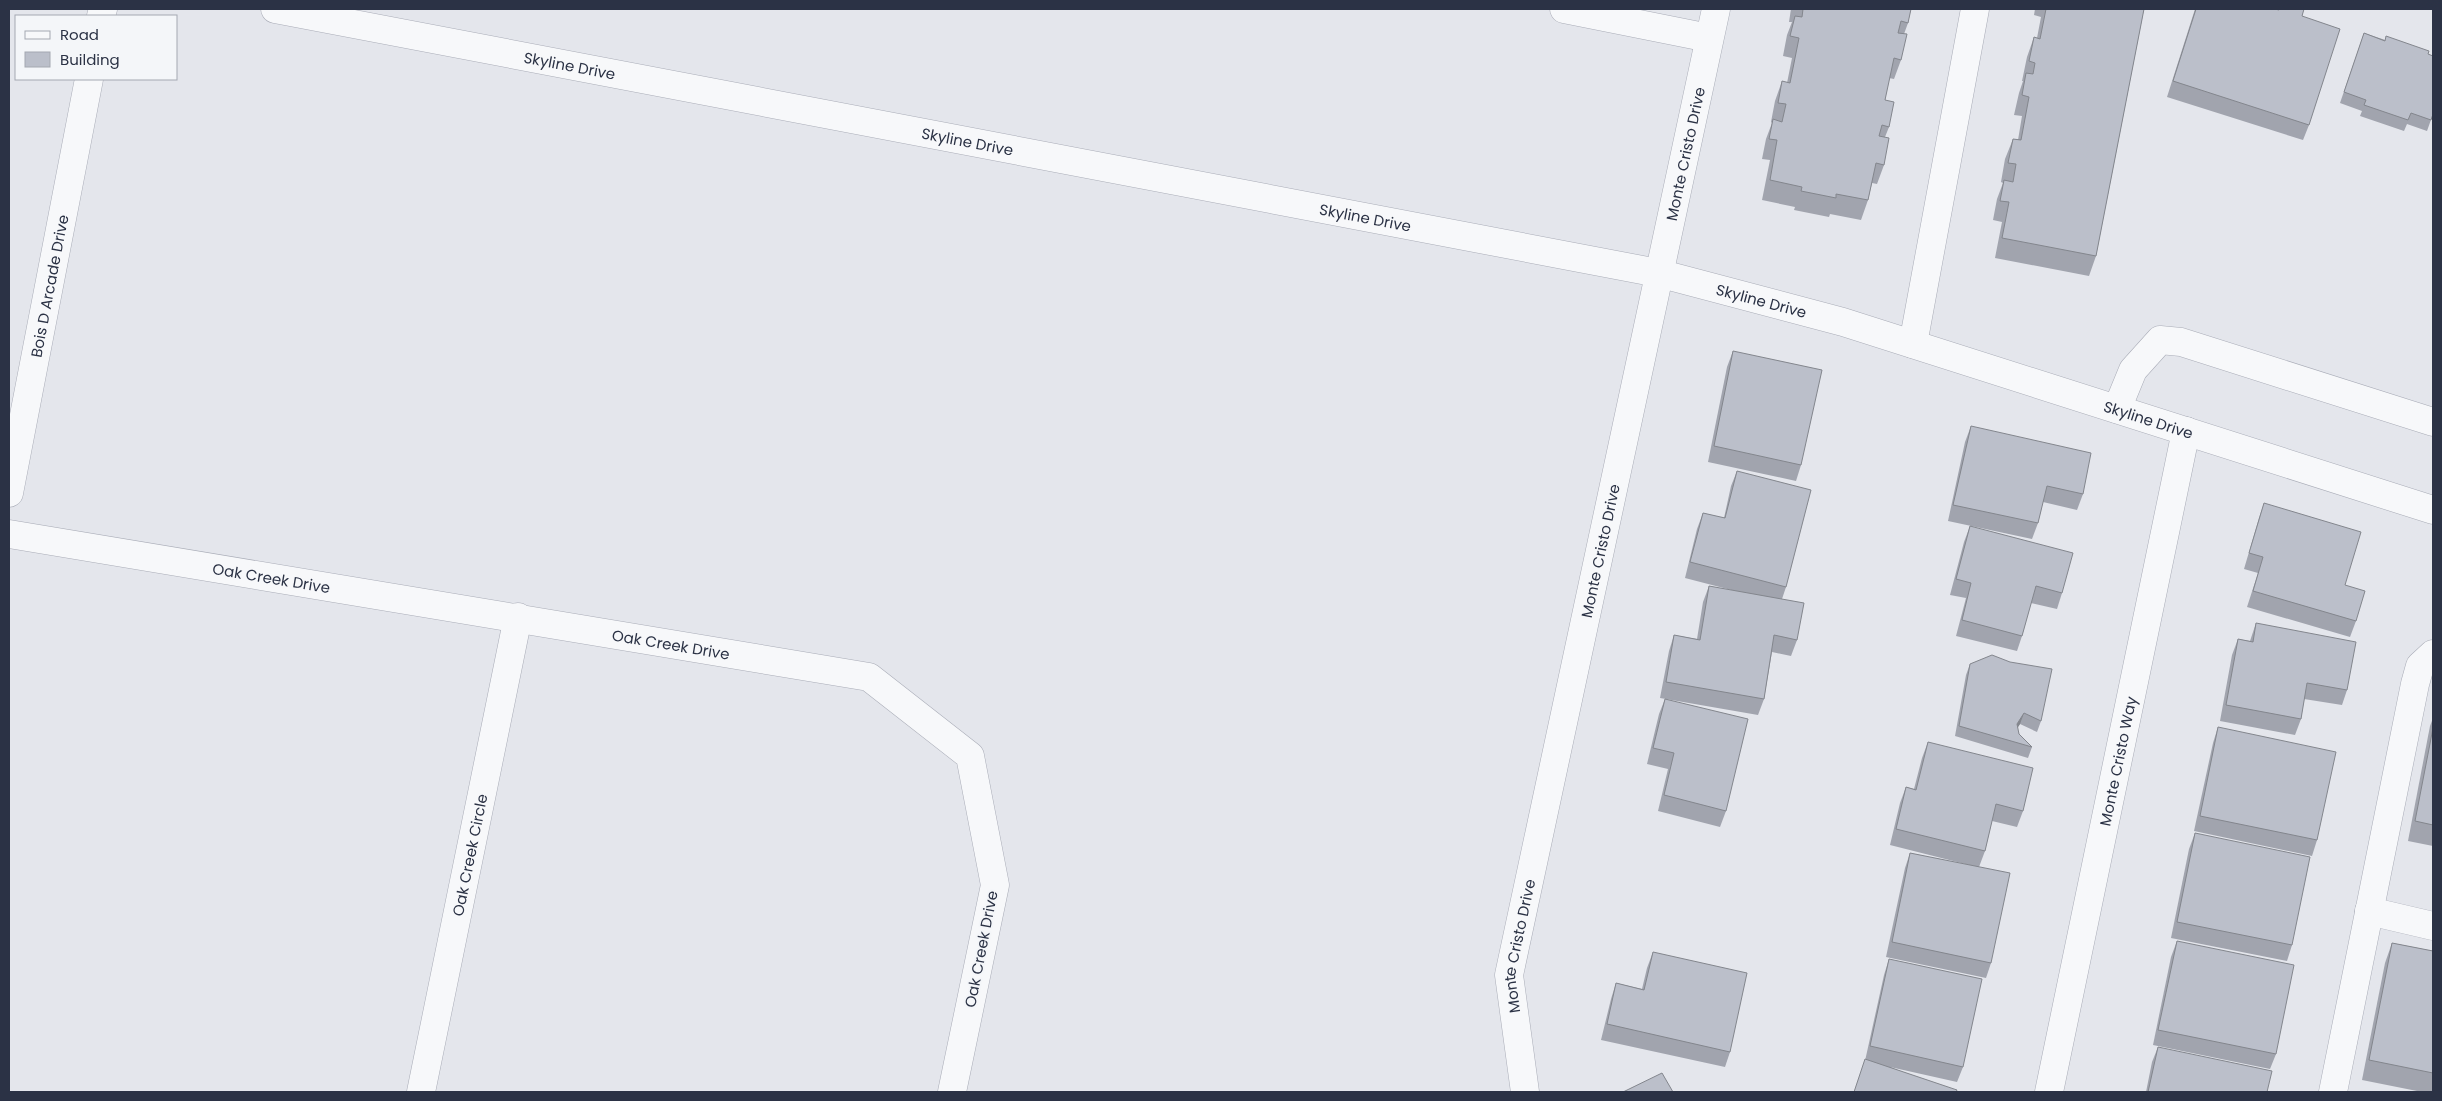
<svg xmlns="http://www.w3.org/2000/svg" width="2442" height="1101" viewBox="0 0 2442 1101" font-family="Poppins,sans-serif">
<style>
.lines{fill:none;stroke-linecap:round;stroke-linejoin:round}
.minor-casing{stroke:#a9acb7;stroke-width:29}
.minor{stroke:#f7f8fa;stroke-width:28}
.wall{fill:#a1a4ae}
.shaded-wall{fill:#83868d}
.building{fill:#bbbfca;stroke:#83868d}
.labels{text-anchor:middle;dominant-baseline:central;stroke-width:4;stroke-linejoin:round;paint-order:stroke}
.street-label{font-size:15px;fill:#2b3245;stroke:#f4f6f9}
</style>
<rect width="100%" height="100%" fill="#e4e6ec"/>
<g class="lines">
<defs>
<g id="minor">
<path id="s1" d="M275,9L1658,273L1843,322L2433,510"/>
<path d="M1564,9L1709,38"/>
<path d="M101,16L103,9"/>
<path d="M1913,344L1975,9"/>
<path d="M2117,409L2133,370L2160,340L2181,342L2433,422"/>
<path id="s2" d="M9,493L89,79"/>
<path id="s3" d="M9,534L869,677L970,756L995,885L952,1092"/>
<path d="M2369,911L2433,926"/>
<path id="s4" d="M421,1092L518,617"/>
<path id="s5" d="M1525,1092L1509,975L1716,9"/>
<path id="s6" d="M2049,1092L2186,431"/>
<path d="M2333,1092L2415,684L2420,666L2433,654"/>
</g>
</defs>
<!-- minor casing -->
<use href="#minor" class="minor-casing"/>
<!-- minor -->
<use href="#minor" class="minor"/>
</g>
<!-- wall -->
<g class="wall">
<path d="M1791,9H1911L1908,23L1904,34L1901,60L1894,79L1889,78L1885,100L1889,127L1885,137L1884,165L1877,184L1872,183L1868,200L1861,220L1830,214L1829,217L1794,210L1795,207L1762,200L1770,160L1762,159L1766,139L1772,123L1771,122L1775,101L1782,81L1787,83L1792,58L1783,56L1787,35L1792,22H1789Z"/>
<path d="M2035,9H2144L2096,256L2089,276L1995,258L2002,222L1993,220L1997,199L2003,183L2001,182L2005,159L2013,139L2018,140L2022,116L2014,115L2019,93L2023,81H2022L2027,57L2034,37L2037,38L2041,17L2034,15Z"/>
<path d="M2195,9H2275L2278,10V9H2304L2302,16L2309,125L2303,140L2167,97Z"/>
<path d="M2364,33L2428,54L2433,114L2427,131L2407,124L2404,131L2360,116L2362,111L2340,103Z"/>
<path d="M1733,351L1801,465L1796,481L1708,462L1727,367Z"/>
<path d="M1971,426L2083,494L2077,510L2043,502L2038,523L2032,539L1948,521L1965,442Z"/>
<path d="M1737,471L1786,587L1782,599L1797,640L1791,656L1772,652L1764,699L1758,715L1660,698L1669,651L1674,635L1697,639L1703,602L1709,586L1739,592L1685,578L1697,529L1703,513L1724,518L1731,486Z"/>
<path d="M2264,503L2345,585L2356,621L2350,637L2247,607L2258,573L2244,569L2259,518Z"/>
<path d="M1970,526L2062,593L2057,609L2031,603L2022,636L2017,651L1956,636L1966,598L1950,595L1964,542Z"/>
<path d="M2256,623L2347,690L2342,705L2304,699L2301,719L2295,735L2220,721L2232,655L2238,639L2250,641Z"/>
<path d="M1970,664L2041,721L2037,732L2020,724L2017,728L2019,734L2032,747L2028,758L1955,736L1966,675Z"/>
<path d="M1665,699L1726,811L1720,827L1658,811L1668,769L1647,764L1659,714Z"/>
<path d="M2433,718V846L2408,841L2430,726Z"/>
<path d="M2218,727L2317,840L2312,856L2194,831L2213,743Z"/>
<path d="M1928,742L2023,811L2017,827L1992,821L1985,851L1979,867L1991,963L1986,978L1886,957L1905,868L1910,853L1973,866L1890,845L1900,803L1906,787L1914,789L1922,758Z"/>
<path d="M2195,833L2292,945L2287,961L2171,938L2189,849Z"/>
<path d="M2177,941L2276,1054L2270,1069L2153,1045L2171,957Z"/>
<path d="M2392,943L2433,951V1092H2422L2362,1080L2385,963Z"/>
<path d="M1653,952L1730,1052L1725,1067L1601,1040L1611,999L1616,983L1642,989L1647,968Z"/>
<path d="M1889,959L1963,1067L1957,1082L1890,1067L1956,1092H1854L1865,1061L1884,975Z"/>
<path d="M2158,1047L2267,1092H2146L2152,1062Z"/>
</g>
<!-- shaded-wall -->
<path class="shaded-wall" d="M2024,713L2020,724L2013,735L2017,724Z"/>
<!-- building -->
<g class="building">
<path d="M1803,9H1911L1908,23L1901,21L1898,33L1907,34L1901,60L1894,58L1885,100L1894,102L1889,127L1882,125L1879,136L1889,138L1884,165L1876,163L1868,200L1836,194V198L1801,191L1802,187L1770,180L1777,140L1769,139L1773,119L1782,122L1786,104L1778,103L1782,81L1790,83L1799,38L1790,36L1795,16L1802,17Z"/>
<path d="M2046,9H2144L2096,256L2002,238L2009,202L2000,201L2004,180L2013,182L2016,164L2008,163L2013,139L2021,140L2029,97L2022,95L2026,73L2033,74L2035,63L2029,61L2034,37L2040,39Z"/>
<path d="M2196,9H2275L2279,10V9H2304L2302,16L2340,29L2309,125L2173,81Z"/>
<path d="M2364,33L2385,41L2386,36L2429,51L2428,54L2433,56V114L2431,120L2411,113L2408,120L2364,105L2366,100L2344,92Z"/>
<path d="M1733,351L1822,370L1801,465L1714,446Z"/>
<path d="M1971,426L2091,453L2083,494L2047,486L2038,523L1953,505Z"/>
<path d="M1737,471L1811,490L1786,587L1690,562L1703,513L1725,518Z"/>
<path d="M2264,503L2361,532L2345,585L2365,591L2356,621L2253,591L2263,557L2249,553Z"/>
<path d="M1970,526L2073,553L2062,593L2036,586L2022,636L1962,620L1971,583L1956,579Z"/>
<path d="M1709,586L1804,603L1797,640L1774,635L1764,699L1666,682L1674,635L1700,640Z"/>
<path d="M2256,623L2356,642L2347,690L2307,683L2301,719L2226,705L2238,639L2253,642Z"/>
<path d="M1992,655L2010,662L2052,669L2041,721L2024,713L2017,724L2019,734L2032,747L1959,726L1970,664Z"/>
<path d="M1665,699L1748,719L1726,811L1664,795L1674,753L1653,748Z"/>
<path d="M2218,727L2336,752L2317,840L2200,816Z"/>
<path d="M2433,728V825L2415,821Z"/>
<path d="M1928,742L2033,768L2023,811L1996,804L1985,851L1896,829L1906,787L1916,790Z"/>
<path d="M2195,833L2310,857L2292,945L2177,922Z"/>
<path d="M1910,853L2010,873L1991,963L1892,942Z"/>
<path d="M2177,941L2294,965L2276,1054L2158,1030Z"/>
<path d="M2392,943L2433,951V1073L2369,1060Z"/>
<path d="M1653,952L1747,973L1730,1052L1607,1024L1616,983L1644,990Z"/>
<path d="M1889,959L1982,979L1963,1067L1870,1046Z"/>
<path d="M2158,1047L2272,1071L2267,1092H2148Z"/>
<path d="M1865,1059L1957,1090L1956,1092H1854Z"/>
<path d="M1662,1073L1673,1092H1623Z"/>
</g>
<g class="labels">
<!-- street labels -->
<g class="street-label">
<text stroke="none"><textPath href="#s1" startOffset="300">Skyline Drive</textPath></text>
<text stroke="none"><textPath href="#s1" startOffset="705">Skyline Drive</textPath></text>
<text stroke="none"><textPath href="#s5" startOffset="958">Monte Cristo Drive</textPath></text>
<text stroke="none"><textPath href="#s1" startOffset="1110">Skyline Drive</textPath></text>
<text stroke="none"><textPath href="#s2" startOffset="211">Bois D Arcade Drive</textPath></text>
<text stroke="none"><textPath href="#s1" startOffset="1515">Skyline Drive</textPath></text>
<text stroke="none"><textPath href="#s1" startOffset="1920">Skyline Drive</textPath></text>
<text stroke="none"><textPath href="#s5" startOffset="552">Monte Cristo Drive</textPath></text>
<text stroke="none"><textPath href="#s3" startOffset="266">Oak Creek Drive</textPath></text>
<text stroke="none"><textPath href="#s3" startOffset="671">Oak Creek Drive</textPath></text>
<text stroke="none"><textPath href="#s6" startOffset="338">Monte Cristo Way</textPath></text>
<text stroke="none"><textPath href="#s4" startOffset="242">Oak Creek Circle</textPath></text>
<text stroke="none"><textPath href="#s5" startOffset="148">Monte Cristo Drive</textPath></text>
<text transform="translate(981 949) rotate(-79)">Oak Creek Drive</text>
</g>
</g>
<!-- border -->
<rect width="2442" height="1101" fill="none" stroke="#2b3245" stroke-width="20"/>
<!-- legend -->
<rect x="15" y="15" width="162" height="65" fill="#f4f6f9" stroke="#a4a8b1"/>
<rect x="25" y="31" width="25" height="8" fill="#f7f8fa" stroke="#a4a8b1"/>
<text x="60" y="40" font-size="15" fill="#2b3245">Road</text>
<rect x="25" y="52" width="25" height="15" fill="#bbbfca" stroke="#a4a8b1"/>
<text x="60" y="65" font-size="15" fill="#2b3245">Building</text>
</svg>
